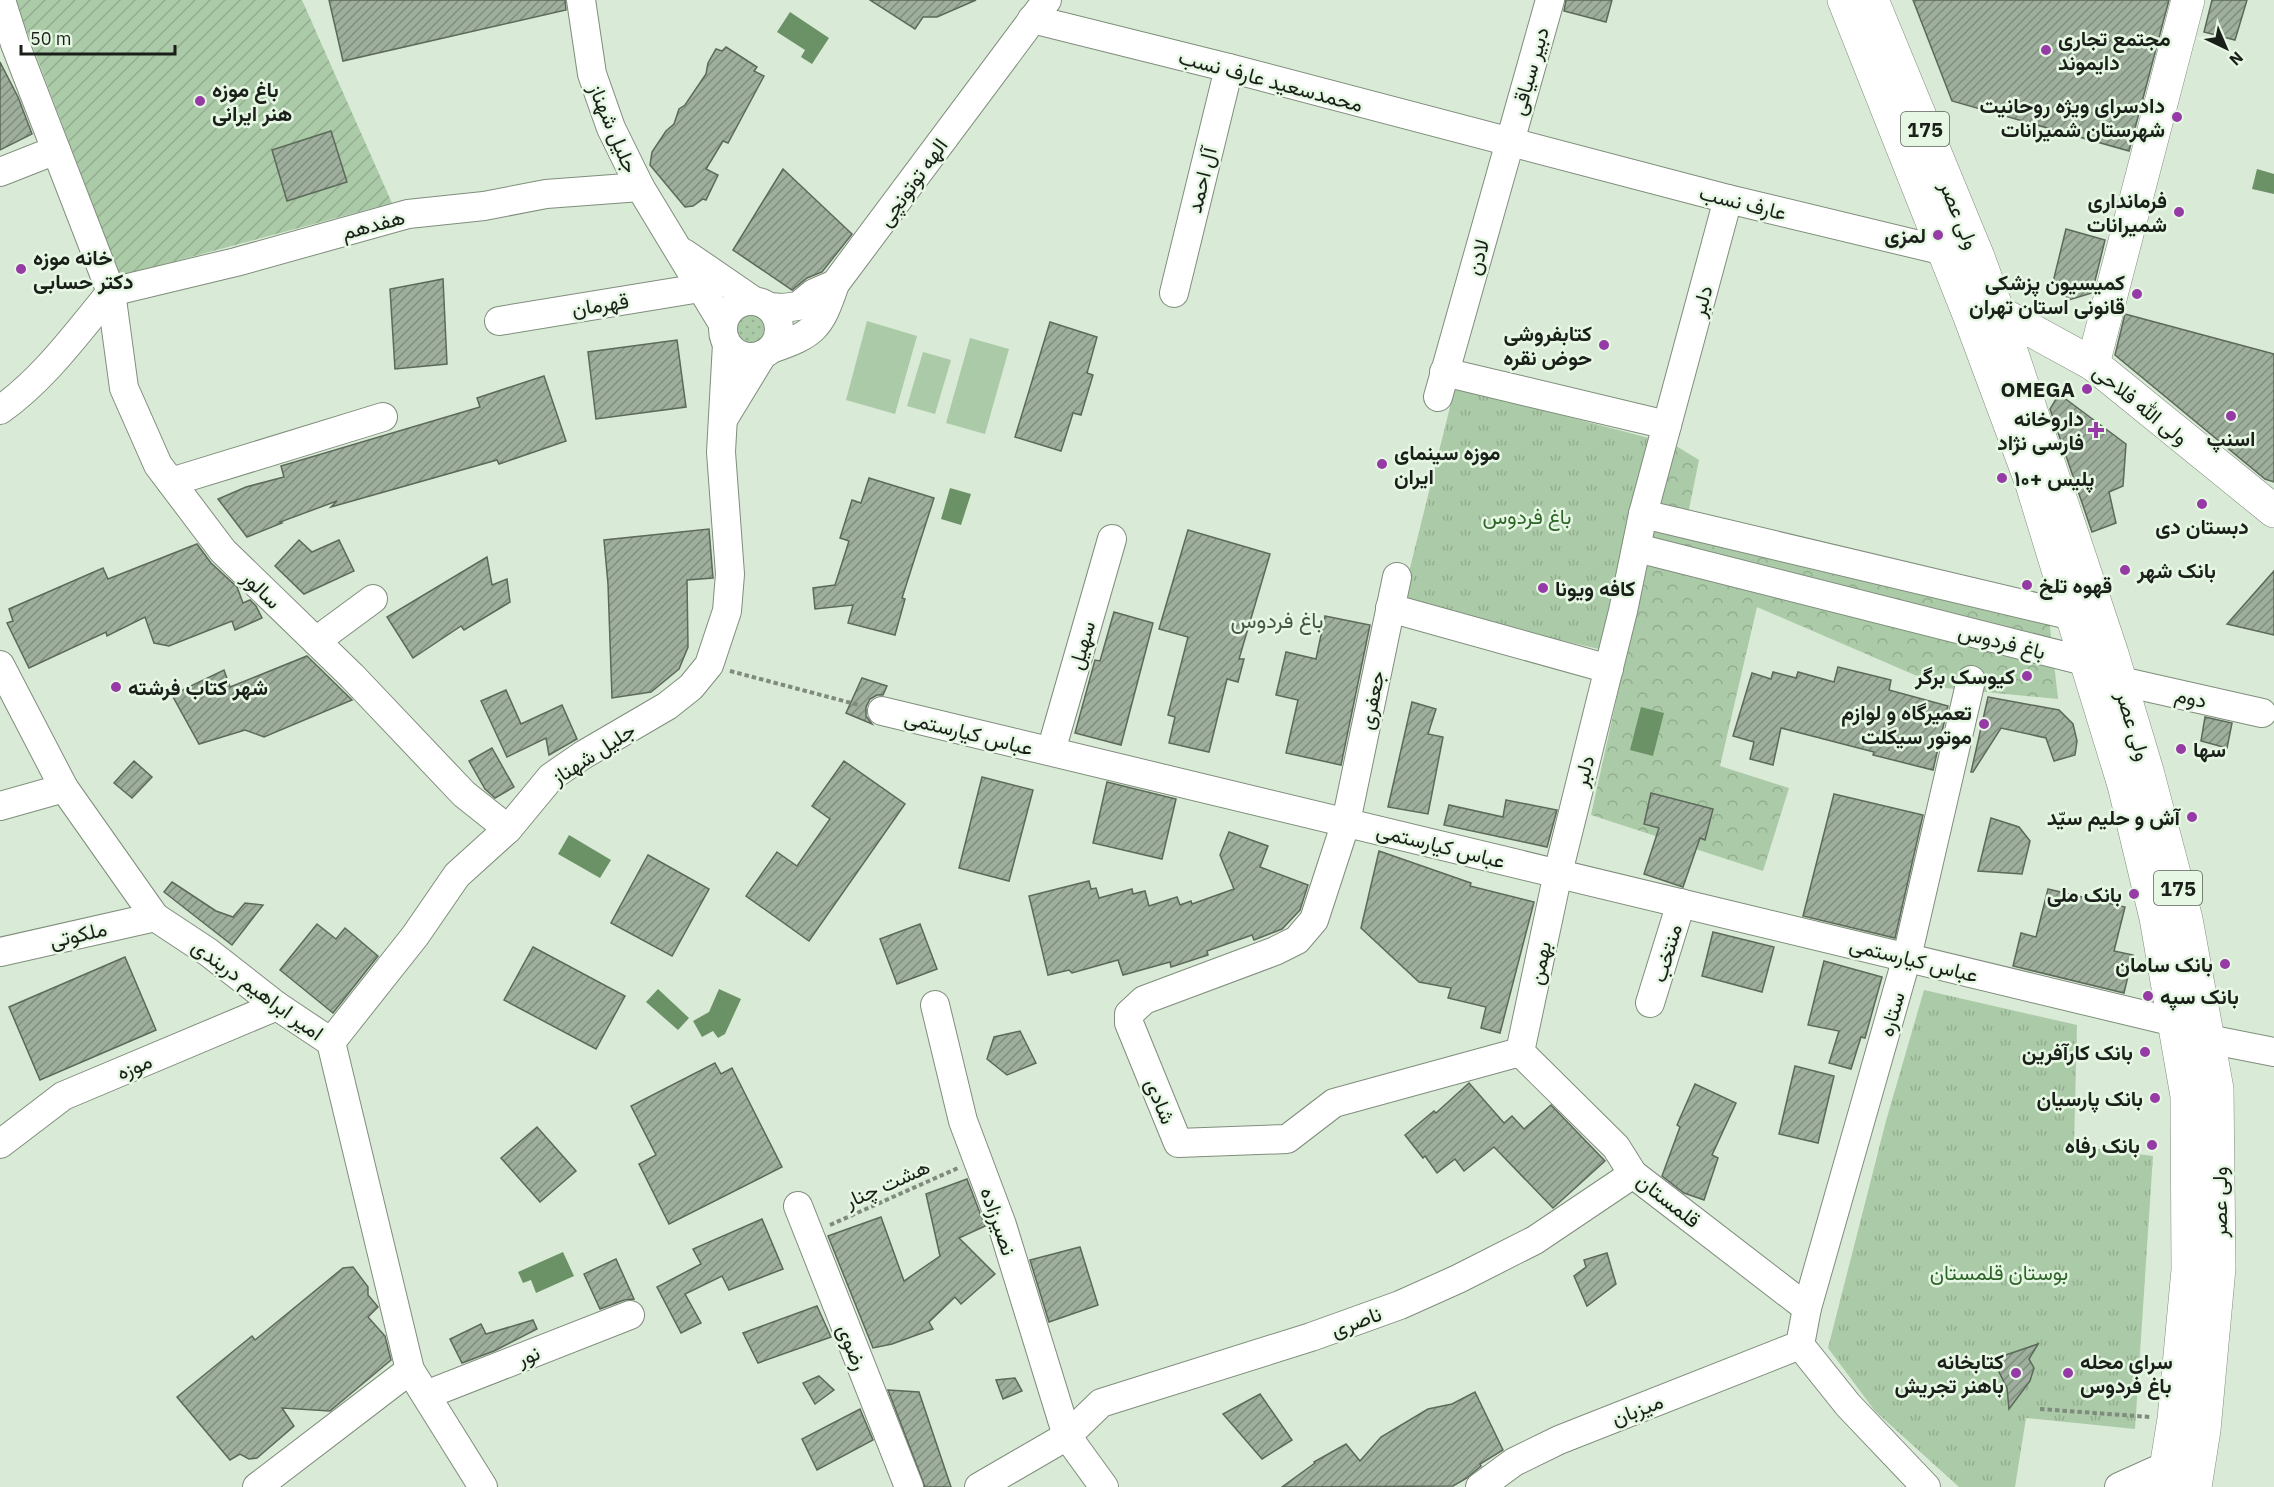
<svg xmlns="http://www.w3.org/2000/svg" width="2274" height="1487" viewBox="0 0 2274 1487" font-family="'IBM Plex Sans',Vazirmatn,sans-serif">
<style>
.grass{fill:url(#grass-dots)}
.forest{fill:url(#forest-crowns)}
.park{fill:url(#park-tufts)}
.garden{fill:url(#garden-furrows)}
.pitch{fill:#abcaa7}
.water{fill:#6b9266}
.building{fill:url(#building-hatch);stroke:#5c6a59;stroke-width:1.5}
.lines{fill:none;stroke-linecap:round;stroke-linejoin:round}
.minor-casing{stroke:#7f8e7c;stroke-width:30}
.major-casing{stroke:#7f8e7c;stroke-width:34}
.path{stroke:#7f8b7d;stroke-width:4;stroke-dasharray:4.5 3;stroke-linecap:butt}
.minor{stroke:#fff;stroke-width:28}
.major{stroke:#fff;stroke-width:33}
.poi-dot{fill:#963aa5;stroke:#e6f7e4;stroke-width:2}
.labels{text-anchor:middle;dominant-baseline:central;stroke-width:5;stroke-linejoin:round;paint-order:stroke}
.shield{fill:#e6f7e4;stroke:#576056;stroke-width:1.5}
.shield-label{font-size:20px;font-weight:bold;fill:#1a2019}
.poi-label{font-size:21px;font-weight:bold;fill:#1a2019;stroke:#e6f7e4;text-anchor:end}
.street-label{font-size:21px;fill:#1a2019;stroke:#e6f7e4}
.park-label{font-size:21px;fill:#2f6529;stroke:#e6f7e4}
.neighbourhood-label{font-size:22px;fill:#475645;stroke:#e6f7e4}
</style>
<defs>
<pattern id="grass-dots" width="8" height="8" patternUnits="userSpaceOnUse" patternTransform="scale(1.5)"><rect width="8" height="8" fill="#abcaa7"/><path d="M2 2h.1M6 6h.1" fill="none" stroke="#93ad8f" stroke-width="1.8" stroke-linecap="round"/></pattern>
<pattern id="forest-crowns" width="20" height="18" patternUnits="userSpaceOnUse" patternTransform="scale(1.5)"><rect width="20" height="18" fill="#abcaa7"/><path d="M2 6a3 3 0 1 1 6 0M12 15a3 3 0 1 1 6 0" fill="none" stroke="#93ad8f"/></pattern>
<pattern id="park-tufts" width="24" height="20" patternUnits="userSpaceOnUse" patternTransform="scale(1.5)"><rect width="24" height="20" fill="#abcaa7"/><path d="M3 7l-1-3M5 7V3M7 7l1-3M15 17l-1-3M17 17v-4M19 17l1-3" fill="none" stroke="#93ad8f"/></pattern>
<pattern id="garden-furrows" width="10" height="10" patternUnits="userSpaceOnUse" patternTransform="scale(1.5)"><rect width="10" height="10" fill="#abcaa7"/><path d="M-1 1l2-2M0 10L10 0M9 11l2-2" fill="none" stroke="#93ad8f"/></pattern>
<pattern id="building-hatch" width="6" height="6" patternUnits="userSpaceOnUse" patternTransform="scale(1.5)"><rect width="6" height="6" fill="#9faf9d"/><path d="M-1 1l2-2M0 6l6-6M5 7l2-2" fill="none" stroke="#818e7f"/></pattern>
</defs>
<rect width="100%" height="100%" fill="#d9ead6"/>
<!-- grass -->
<path class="grass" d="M747,306L772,320L773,335L751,352L738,347L730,321L740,309Z"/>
<!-- forest -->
<path class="forest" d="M1673,444L1699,460L1688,514L2048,609L2058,699L1945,688L1757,607L1720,766L1789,788L1763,871L1591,815Z"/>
<!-- park -->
<g class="park">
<path d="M1455,387L1649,438L1599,649L1401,604Z"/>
<path d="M1924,990L2077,1025L2074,1146L2153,1156L2135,1429L2026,1418L2015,1487H1959L1875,1411L1828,1348L1886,1121Z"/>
</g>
<!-- garden -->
<path class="garden" d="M15,0H302L392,203L120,276Z"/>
<!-- pitch -->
<g class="pitch">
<path d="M867,321L917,336L895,414L846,400Z"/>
<path d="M970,338L1009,349L985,434L946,423Z"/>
<path d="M923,352L951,360L935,414L907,406Z"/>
</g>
<!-- water -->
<g class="water">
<path d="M790,12L829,38L812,64L801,57L805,50L777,32Z"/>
<path d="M2257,169L2274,174V194L2252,189Z"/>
<path d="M950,488L971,494L961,525L941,519Z"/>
<path d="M1641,707L1664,713L1653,756L1630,750Z"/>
<path d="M569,835L611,860L600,878L558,854Z"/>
<path d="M658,989L689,1018L678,1030L646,1002Z"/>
<path d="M719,989L741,999L725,1034L718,1038L713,1031L702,1037L693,1021L709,1012Z"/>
<path d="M563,1252L574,1276L536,1293L531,1280L523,1283L518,1272Z"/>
</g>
<!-- building -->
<g class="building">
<path d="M329,0H565L566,10L343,61Z"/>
<path d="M870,0H976L937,17H923L915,29Z"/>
<path d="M1566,0H1612L1606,22L1564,11Z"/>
<path d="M1913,0H2169L2129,151L1952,101Z"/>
<path d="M2212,0H2247L2235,40L2204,32Z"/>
<path d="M726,47L757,67L754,71L764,76L728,143L723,141L706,169L718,175L706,200L703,199L693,206L685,207L650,165L652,152L666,131L674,124L679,109L685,105L706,74L708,63L716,49L722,51Z"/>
<path d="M0,62L18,97L32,134L0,150Z"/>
<path d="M331,131L347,182L287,201L272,150Z"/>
<path d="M783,169L852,234L822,272L807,278L792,290L733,250Z"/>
<path d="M2066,229L2105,240L2092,293L2069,300L2053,282Z"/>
<path d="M443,279L447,364L395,369L390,289Z"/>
<path d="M2125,314L2274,354V482L2265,479L2115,355Z"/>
<path d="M1050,322L1097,337L1087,373L1093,375L1081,415L1073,413L1061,451L1015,437Z"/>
<path d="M677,340L686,407L596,419L588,352Z"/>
<path d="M544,376L566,441L499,464L497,460L331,507L337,501L280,522L282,523L247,537L218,499L246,487L284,477L281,466L480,407L477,398Z"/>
<path d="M2059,394L2126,444L2123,486L2109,492L2116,523L2092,532L2050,409Z"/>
<path d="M869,478L934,498L902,598L905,599L895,635L848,623L853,605L815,609L813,588L835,585L849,541L840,538L852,500L861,503Z"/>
<path d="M709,529L713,578L687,580L688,647L679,669L651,692L612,698L608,584L604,540Z"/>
<path d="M1188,530L1270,554L1239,659H1244L1238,682L1227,679L1209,752L1169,743L1175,717L1168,715L1188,637L1159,629Z"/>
<path d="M299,540L312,552L339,540L354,571L304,594L275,566Z"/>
<path d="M197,544L211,563L237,587L243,603L250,600L256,606L262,618L235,630L232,621L169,646L154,643L145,617L107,636L106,632L29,668L7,623L13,621L9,609L103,568L108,579Z"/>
<path d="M487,557L492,585L507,579L510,602L464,630L461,626L413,658L387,617Z"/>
<path d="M2274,571V635L2227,624Z"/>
<path d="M1114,612L1153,623L1121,745L1075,733L1095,660L1100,661Z"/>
<path d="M1325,616L1370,625L1341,765L1286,753L1298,700L1276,695L1286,652L1316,659Z"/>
<path d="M307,656L352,700L264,737L245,730L199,744L172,695L224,670L230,687Z"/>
<path d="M1838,667L1891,680L1889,690L1948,706L1933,770L1873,755L1874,752L1781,728L1773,765L1750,759L1754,742L1733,736L1752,673L1771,679L1773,672L1796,678L1798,672L1834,682Z"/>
<path d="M862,678L887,686L883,695H877L870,699L866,707V716L872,724L846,713Z"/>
<path d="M506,690L521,724L562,705L577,739L549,755L546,738L507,757L481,701Z"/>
<path d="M1988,697L2059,710L2073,724L2077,741L2075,755L2054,761L2046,738L2001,728L1973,772H1971Z"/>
<path d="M1412,702L1436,709L1428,734L1443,737L1428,814L1388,807Z"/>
<path d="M2205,717L2232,723L2227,748L2201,741Z"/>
<path d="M492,748L514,787L495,798L485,789L469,761Z"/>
<path d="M134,761L152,777L132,798L114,783Z"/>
<path d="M844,761L905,804L809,941L746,896L777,852L797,866L830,819L812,806Z"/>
<path d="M982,777L1033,790L1009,881L959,868Z"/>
<path d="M1107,782L1176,799L1162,859L1093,843Z"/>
<path d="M1651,793L1713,809L1705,840L1700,838L1683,887L1644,874L1659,828L1644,824Z"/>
<path d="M1834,794L1923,815L1895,938L1803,916Z"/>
<path d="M1506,800L1557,810L1547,847L1444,825L1449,805L1503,817Z"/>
<path d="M1991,818L2019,827L2030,841L2022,874L1978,871Z"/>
<path d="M1229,832L1268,846L1260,867L1308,885L1300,910L1282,929L1254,940L1252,935L1207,951L1208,955L1171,967L1170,962L1123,975L1118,960L1072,973L1069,970L1048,975L1029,896L1089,881L1091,889L1096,888L1099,898L1132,889L1133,894L1145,891L1149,906L1177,897L1180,905L1191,901L1192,904L1234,889L1220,855Z"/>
<path d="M1379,851L1471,883L1470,886L1534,902L1500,1033L1481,1028L1486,1007L1448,998L1451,988L1419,982L1361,928Z"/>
<path d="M648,855L709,889L672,956L611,923Z"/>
<path d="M172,882L216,911L233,917L245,903L263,905L232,945L164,892Z"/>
<path d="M2048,889L2125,907L2114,951L2133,955L2124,993L2013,966L2021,933L2036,937Z"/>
<path d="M317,924L336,939L345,928L378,956L333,1013L280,970Z"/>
<path d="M920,924L937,969L897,984L880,939Z"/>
<path d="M1713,932L1774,947L1762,992L1702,976Z"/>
<path d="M533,947L625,996L596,1049L504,1000Z"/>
<path d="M125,957L156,1030L40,1080L9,1007Z"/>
<path d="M1824,961L1882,977L1865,1038L1861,1037L1851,1069L1829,1063L1839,1031L1808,1025Z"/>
<path d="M1020,1031L1036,1063L1007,1075L987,1059L994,1037Z"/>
<path d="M715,1063L721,1074L732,1068L782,1167L669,1224L639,1164L656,1155L631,1106Z"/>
<path d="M1795,1066L1834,1076L1818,1143L1779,1134Z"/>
<path d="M1469,1083L1504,1123L1512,1116L1524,1129L1551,1105L1605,1161L1553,1208L1494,1147L1464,1171L1455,1159L1437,1173L1425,1156L1423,1158L1405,1135L1434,1111L1436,1113Z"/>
<path d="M1695,1084L1736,1103L1712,1155L1718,1158L1704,1200L1684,1193L1662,1176L1680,1127L1677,1125Z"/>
<path d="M537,1127L576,1171L540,1202L501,1158Z"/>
<path d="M967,1179L985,1226L959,1238L995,1274L961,1304L955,1297L929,1322L933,1329L892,1344L873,1348L828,1236L881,1217L904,1281L940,1256L926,1194Z"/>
<path d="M762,1219L783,1269L729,1290L722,1276L685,1294L701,1323L681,1333L657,1287L701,1264L693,1249Z"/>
<path d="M1080,1247L1098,1305L1049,1322L1030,1260Z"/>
<path d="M1607,1253L1616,1284L1587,1306L1574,1276L1586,1267L1584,1260Z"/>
<path d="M616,1259L634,1299L624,1300L600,1309L584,1274Z"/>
<path d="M353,1267L368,1287V1295L378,1307L368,1317L385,1336L391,1360L330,1411L282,1408L294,1426L257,1458L249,1459L240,1454L230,1460L177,1397L252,1336L255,1340L343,1268Z"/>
<path d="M817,1306L831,1337L758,1363L743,1333Z"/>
<path d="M533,1320L537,1329L494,1351L462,1363L450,1339L481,1324L486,1334Z"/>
<path d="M2038,1344L2029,1359L2034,1368L2030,1381L2009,1409L2007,1388L1999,1372L2000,1360L2003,1356Z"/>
<path d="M819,1376L834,1390L815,1404L803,1383Z"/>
<path d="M1015,1378L1022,1391L1003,1399L996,1380Z"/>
<path d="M888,1390L919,1392L951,1487H925Z"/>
<path d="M1475,1392L1503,1450L1480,1464L1481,1466L1467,1478L1453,1486L1282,1487L1315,1463L1314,1462L1346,1444L1360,1461L1381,1437L1428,1409L1452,1404Z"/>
<path d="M1260,1394L1292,1440L1262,1459L1223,1414Z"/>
<path d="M860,1409L873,1440L817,1470L802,1439Z"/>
</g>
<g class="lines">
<defs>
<g id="minor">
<path d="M1,0L15,44L111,292L124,388L158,465L223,551L352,676L464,794L508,829"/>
<path d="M581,0L592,74L611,128L640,187L723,324"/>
<path d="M1032,19L1229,68L1728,199L1961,255"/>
<path d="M0,172L56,150"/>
<path d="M684,253L754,301"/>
<path d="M111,292L236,262L408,214L484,206L546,194L640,187"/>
<path d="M1174,293L1229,68"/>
<circle cx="751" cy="329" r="28"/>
<path d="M769,307L783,308L798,306L814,293L835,284"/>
<path d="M499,321L700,288"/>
<path d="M771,349C815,334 820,328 835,284L1047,0"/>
<path d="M1444,372L1667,425L1643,514L1623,611L1558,873L1520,1052"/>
<path d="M1438,397L1550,0"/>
<path d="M0,410C44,379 77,333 111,292"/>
<path d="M724,418L763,354"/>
<path d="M1667,425L1728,199"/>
<path d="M171,482L383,417"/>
<path d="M1643,514L2073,616"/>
<path d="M1637,548L2088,662"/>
<path d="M1397,577L1346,822L1314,920L1297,940L1275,951L1144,1000L1129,1014V1023L1178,1143L1287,1139L1334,1103L1520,1052"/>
<path d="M1390,608L1609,669"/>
<path d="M316,641L373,599"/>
<path d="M0,665L64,788L155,917L208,952L277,1006L331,1042L410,1370L483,1487"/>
<path d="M2120,681L2262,713"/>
<path d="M882,711L2174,1022"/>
<path d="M1051,751L1112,539"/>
<path d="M0,806L64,788"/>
<path d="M0,952L155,917"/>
<path d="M1650,1003L1681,903"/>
<path d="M935,1005L963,1121L1002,1225L1067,1436L1104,1487"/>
<path d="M2208,1039L2274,1052"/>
<path d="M331,1042L415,936L457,875L508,829L551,777L583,755L667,706L691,687L709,665L727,611L730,574L721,452L727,344"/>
<path d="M1520,1052L1616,1147L1633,1174L1807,1308"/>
<path d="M0,1144L63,1096L277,1006"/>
<path d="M798,1206L909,1487"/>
<path d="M1800,1345L1807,1308L1907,957L1971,680"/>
<path d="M1800,1345L1848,1405L1926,1487"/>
<path d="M426,1395L630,1315"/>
<path d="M257,1487L410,1370"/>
<path d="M979,1487L1067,1436L1101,1403L1311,1337L1400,1305L1458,1279L1535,1240L1633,1174"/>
<path d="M1480,1487L1514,1462L1559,1440L1800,1345"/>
<path d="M2119,1487L2168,1465"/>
</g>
<g id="major">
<path d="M1844,0L1970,317L2031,481L2124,785L2156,918L2187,1096L2188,1270L2174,1419L2163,1487"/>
<path d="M1872,0L1978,257L1998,312L2112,654L2147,771L2186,919L2217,1089L2219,1268L2204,1430L2195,1487"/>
<path d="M1998,312L2093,364L2274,511"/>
<path d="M2093,364L2188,0"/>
</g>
</defs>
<!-- minor casing -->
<use href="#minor" class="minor-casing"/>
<!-- major casing -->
<use href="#major" class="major-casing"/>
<!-- path -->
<g class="path">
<path d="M730,671L859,705"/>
<path d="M830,1225L958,1168"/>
<path d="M2040,1409L2150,1417"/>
</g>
<!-- minor -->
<use href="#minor" class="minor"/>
<!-- major -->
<use href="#major" class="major"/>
</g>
<!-- markers -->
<g class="poi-dot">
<circle cx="2046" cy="50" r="6"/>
<circle cx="200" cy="101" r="6"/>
<circle cx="2177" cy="117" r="6"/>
<circle cx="2179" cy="212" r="6"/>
<circle cx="1938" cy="235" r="6"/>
<circle cx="21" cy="269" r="6"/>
<circle cx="2137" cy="294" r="6"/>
<circle cx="1604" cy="345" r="6"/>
<circle cx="2087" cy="389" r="6"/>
<circle cx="2231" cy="416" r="6"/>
<path d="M2093 421h6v6h6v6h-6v6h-6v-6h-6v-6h6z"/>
<circle cx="1382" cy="464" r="6"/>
<circle cx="2002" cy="478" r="6"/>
<circle cx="2202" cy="504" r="6"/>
<circle cx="2125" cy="570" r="6"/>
<circle cx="2027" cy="585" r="6"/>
<circle cx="1543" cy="588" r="6"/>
<circle cx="2027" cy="676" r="6"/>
<circle cx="116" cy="687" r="6"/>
<circle cx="1984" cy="724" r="6"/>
<circle cx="2181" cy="749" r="6"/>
<circle cx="2192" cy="817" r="6"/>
<circle cx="2134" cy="894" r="6"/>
<circle cx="2225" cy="964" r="6"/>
<circle cx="2148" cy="996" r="6"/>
<circle cx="2145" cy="1052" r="6"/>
<circle cx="2155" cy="1098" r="6"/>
<circle cx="2152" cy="1145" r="6"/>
<circle cx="2016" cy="1373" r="6"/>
<circle cx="2068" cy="1373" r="6"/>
</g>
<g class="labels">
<!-- shield labels -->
<g class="shield">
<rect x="1901" y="112" width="48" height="34" rx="4.5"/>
<rect x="2154" y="871" width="48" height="34" rx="4.5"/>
</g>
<g class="shield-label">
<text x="1925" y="129">175</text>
<text x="2178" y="888">175</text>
</g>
<!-- poi labels -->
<g class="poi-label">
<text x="2058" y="38" text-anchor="start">مجتمع تجاری<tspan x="2058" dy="24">دایموند</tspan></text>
<text x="212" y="89" text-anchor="start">باغ موزه<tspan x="212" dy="24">هنر ایرانی</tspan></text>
<text x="2165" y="105">دادسرای ویژه روحانیت<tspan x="2165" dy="24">شهرستان شمیرانات</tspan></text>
<text x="2167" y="200">فرمانداری<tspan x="2167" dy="24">شمیرانات</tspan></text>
<text x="1926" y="235">لمزی</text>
<text x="33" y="257" text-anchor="start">خانه موزه<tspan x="33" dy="24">دکتر حسابی</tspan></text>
<text x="2125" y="282">کمیسیون پزشکی<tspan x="2125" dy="24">قانونی استان تهران</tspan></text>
<text x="1592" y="333">کتابفروشی<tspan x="1592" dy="24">حوض نقره</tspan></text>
<text x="2075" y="389">OMEGA</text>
<text x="2084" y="418">داروخانه<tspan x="2084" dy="24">فارسی نژاد</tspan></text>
<text x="2231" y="438" text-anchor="middle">اسنپ</text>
<text x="1394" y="452" text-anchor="start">موزه سینمای<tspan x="1394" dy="24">ایران</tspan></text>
<text x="2014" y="478" text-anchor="start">پلیس +۱۰</text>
<text x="2202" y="526" text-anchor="middle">دبستان دی</text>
<text x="2137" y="570" text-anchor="start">بانک شهر</text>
<text x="2039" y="585" text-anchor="start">قهوه تلخ</text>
<text x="1555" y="588" text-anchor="start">کافه ویونا</text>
<text x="2015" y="676">کیوسک برگر</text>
<text x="128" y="687" text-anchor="start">شهر کتاب فرشته</text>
<text x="1972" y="712">تعمیرگاه و لوازم<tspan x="1972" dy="24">موتور سیکلت</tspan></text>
<text x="2193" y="749" text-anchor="start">سها</text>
<text x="2180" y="817">آش و حلیم سیّد</text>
<text x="2122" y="894">بانک ملی</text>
<text x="2213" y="964">بانک سامان</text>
<text x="2160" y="996" text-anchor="start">بانک سپه</text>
<text x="2133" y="1052">بانک کارآفرین</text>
<text x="2143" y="1098">بانک پارسیان</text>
<text x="2140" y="1145">بانک رفاه</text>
<text x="2004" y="1361">کتابخانه<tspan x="2004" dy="24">باهنر تجریش</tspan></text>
<text x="2080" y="1361" text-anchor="start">سرای محله<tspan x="2080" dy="24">باغ فردوس</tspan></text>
</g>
<!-- street labels -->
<g class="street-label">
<text transform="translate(1529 71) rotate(-74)">دبیر سیاقی</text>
<text transform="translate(1271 80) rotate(15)">محمدسعید عارف نسب</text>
<text transform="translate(614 128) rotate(67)">جلیل شهناز</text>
<text transform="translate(1201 180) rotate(-76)">آل احمد</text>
<text transform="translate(912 182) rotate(-54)">الهه توتونچی</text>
<text transform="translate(1743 202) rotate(14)">عارف نسب</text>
<text transform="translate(1960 215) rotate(68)">ولی عصر</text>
<text transform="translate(373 224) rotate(-15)">هفدهم</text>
<text transform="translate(1477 257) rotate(-74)">لادن</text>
<text transform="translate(1701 301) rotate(-75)">دلبر</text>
<text transform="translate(600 304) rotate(-9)">قهرمان</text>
<text transform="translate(2141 404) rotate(39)">ولی‌ الله فلاحی</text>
<text transform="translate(262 589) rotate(44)">سالور</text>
<text transform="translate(2002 641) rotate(14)">باغ فردوس</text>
<text transform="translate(1081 645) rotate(-74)">سهیل</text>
<text transform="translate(2191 697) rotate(13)">دوم</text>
<text transform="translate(1371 700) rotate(-78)">جعفری</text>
<text transform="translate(2134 726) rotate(73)">ولی عصر</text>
<text transform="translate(969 732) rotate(14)">عباس کیارستمی</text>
<text transform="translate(593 753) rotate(-33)">جلیل شهناز</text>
<text transform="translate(1583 771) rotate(-76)">دلبر</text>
<text transform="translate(1441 845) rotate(14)">عباس کیارستمی</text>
<text transform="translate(78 934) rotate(-13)">ملکوتی</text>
<text transform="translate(1666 953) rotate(-73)">منتخب</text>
<text transform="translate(1914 959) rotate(14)">عباس کیارستمی</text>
<text transform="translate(1539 963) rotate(-78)">بهمن</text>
<text transform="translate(258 989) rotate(36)">امیر ابراهیم دربندی</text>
<text transform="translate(1891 1014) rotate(-74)">ستاره</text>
<text transform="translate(134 1066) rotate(-23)">موزه</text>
<text transform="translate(1161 1101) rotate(68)">شادی</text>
<text transform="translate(887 1183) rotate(-24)">هشت چنار</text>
<text transform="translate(1669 1200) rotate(38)">قلمستان</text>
<text transform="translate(2219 1202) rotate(-90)">ولی عصر</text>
<text transform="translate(999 1221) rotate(71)">نصیرزاده</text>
<text transform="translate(1356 1321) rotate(-20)">ناصری</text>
<text transform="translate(853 1347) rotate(68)">رضوى</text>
<text transform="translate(528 1355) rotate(-22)">نور</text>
<text transform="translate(1637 1409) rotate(-21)">میزبان</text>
</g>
<!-- park labels -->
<g class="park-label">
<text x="1527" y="516">باغ فردوس</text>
<text x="1999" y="1272">بوستان قلمستان</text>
</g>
<!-- neighbourhood labels -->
<g class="neighbourhood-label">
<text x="1277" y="619">باغ فردوس</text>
</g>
</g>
<!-- north arrow -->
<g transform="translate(2226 48) rotate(136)" stroke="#e6f7e4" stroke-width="4.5" paint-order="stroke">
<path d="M0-4.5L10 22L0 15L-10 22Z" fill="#1a2019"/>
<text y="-9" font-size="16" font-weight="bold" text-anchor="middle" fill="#1a2019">N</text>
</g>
<!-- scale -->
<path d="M21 45v9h154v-9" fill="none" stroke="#1a2019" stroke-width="3"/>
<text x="30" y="45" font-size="18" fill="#1a2019" stroke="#e6f7e4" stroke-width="4.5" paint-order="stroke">50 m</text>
</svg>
